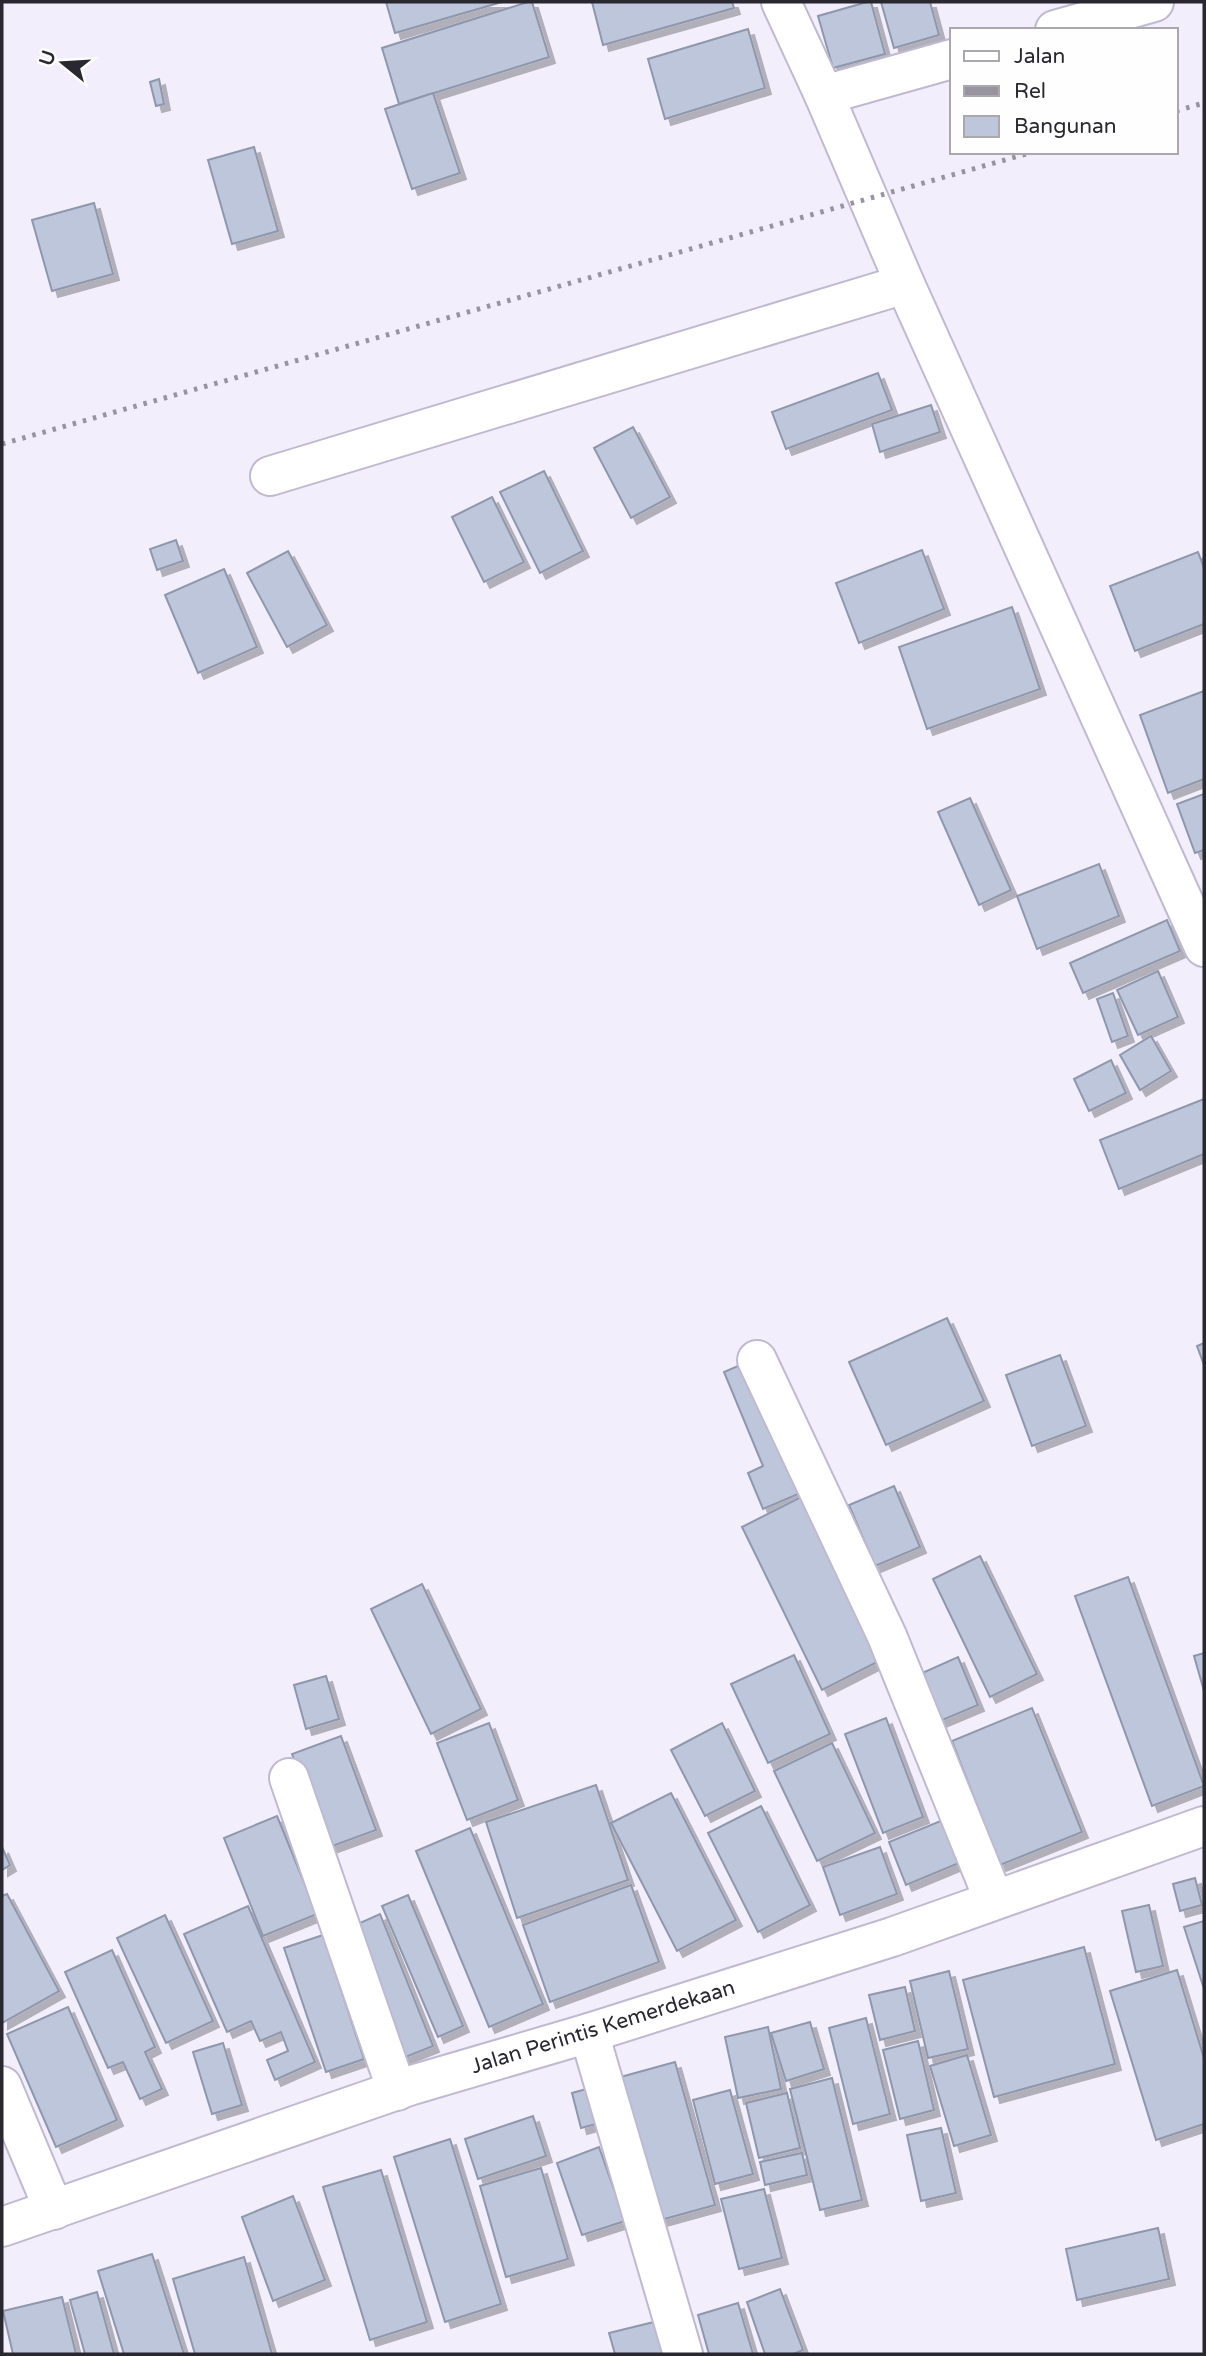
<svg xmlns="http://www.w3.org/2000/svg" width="1206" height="2356" viewBox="0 0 1206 2356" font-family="'Varela Round',sans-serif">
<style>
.building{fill:#bec6dc;stroke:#8f97ac;stroke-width:2;filter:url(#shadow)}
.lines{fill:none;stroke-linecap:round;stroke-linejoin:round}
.minor-casing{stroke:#bfbad0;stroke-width:42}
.minor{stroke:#fff;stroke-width:38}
.rail{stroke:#9794a0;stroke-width:5;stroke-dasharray:3.5 7;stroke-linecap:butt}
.labels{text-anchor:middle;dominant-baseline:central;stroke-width:5;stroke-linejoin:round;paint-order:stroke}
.street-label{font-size:21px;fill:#292730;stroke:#fefefe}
</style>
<defs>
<filter id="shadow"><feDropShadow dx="6" dy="6" stdDeviation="0" flood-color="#0004"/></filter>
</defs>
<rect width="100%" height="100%" fill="#f2eefc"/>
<!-- building -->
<g class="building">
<path d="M386,2H502L395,33Z"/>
<path d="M528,2H532L549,57L399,104L382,48Z"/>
<path d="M592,2H732L734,8L603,45Z"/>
<path d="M867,2H871L885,54L833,68L818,16Z"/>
<path d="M881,2H930L939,35L894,48Z"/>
<path d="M748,29L765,88L665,119L648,59Z"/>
<path d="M159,79L164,104L156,106L150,82Z"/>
<path d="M433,93L460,173L412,189L385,109Z"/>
<path d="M254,147L278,231L232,244L208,160Z"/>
<path d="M94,203L113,274L52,291L32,220Z"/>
<path d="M878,373L892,410L786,449L772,412Z"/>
<path d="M931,405L940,432L880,452L872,424Z"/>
<path d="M633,427L670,497L631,518L594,448Z"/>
<path d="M544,471L583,551L540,573L500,492Z"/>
<path d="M492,497L524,562L484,582L452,517Z"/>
<path d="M176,540L183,561L157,570L150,549Z"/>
<path d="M922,550L944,609L859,643L836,583Z"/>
<path d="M288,551L327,625L287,647L247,573Z"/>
<path d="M1198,552L1204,568V624L1135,651L1110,586Z"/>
<path d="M224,569L257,647L198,673L165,595Z"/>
<path d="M1012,607L1040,689L927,729L899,647Z"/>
<path d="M1204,691V779L1168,793L1140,715Z"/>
<path d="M1204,794V850L1195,853L1177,804Z"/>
<path d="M970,798L1011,890L979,905L938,812Z"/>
<path d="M1099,864L1119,916L1037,949L1017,896Z"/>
<path d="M1167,920L1180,951L1083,993L1070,963Z"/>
<path d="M1158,971L1178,1017L1138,1035L1117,990Z"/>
<path d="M1113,993L1128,1036L1112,1042L1097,999Z"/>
<path d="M1151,1036L1171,1071L1140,1090L1120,1055Z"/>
<path d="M1111,1060L1126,1093L1089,1111L1074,1079Z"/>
<path d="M1204,1099V1154L1119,1189L1100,1140Z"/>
<path d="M947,1318L984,1401L886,1445L849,1362Z"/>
<path d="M1204,1343V1365L1197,1346Z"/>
<path d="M1060,1355L1086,1426L1032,1446L1006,1375Z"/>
<path d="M754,1359L810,1489L763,1509L748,1473L763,1466L724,1372Z"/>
<path d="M894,1486L920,1547L875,1566L849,1505Z"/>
<path d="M811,1492L891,1655L822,1690L742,1527Z"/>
<path d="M980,1556L1037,1674L990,1697L933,1579Z"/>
<path d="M1128,1577L1204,1786L1152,1806L1075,1596Z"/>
<path d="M422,1584L481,1709L431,1734L371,1609Z"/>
<path d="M1204,1653V1691L1194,1656Z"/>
<path d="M794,1655L830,1734L768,1763L731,1684Z"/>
<path d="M958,1657L978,1705L940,1721L920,1674Z"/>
<path d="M326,1676L339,1719L306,1729L294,1685Z"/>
<path d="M1032,1708L1082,1832L1000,1865L952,1741Z"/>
<path d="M886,1718L923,1817L883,1833L845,1734Z"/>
<path d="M489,1723L518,1800L467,1820L437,1743Z"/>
<path d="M722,1723L755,1791L705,1816L671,1750Z"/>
<path d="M341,1736L376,1830L327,1848L292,1754Z"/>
<path d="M832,1743L875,1833L817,1861L774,1771Z"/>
<path d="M596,1785L628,1880L517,1918L486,1822Z"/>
<path d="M671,1793L736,1920L677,1951L611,1823Z"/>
<path d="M761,1806L810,1905L758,1932L708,1833Z"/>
<path d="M277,1816L317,1914L263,1936L224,1838Z"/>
<path d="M943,1820L959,1863L906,1885L889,1842Z"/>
<path d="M470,1828L543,2004L489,2027L416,1851Z"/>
<path d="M2,1847L10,1865L2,1870Z"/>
<path d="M880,1847L897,1894L840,1915L823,1867Z"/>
<path d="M1195,1878L1202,1905L1180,1911L1173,1884Z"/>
<path d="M631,1885L659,1962L550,2002L523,1925Z"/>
<path d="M7,1894L59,1991L2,2023V1896Z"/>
<path d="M408,1895L463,2026L438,2037L382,1906Z"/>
<path d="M1149,1905L1163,1966L1136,1972L1122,1911Z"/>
<path d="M248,1906L315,2062L275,2080L267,2060L288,2051L281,2032L260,2041L251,2021L227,2032L184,1934Z"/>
<path d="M380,1914L433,2046L403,2058L351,1927Z"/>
<path d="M165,1915L213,2021L166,2043L117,1938Z"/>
<path d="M1204,1921V1989L1184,1927Z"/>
<path d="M323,1935L364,2059L326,2072L284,1948Z"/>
<path d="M1084,1947L1115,2064L994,2097L963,1980Z"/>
<path d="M112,1950L155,2047L145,2052L162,2089L140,2099L123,2062L108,2068L65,1972Z"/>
<path d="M1177,1970L1204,2058V2124L1156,2140L1110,1991Z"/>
<path d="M949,1971L968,2049L928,2058L910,1981Z"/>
<path d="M905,1987L915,2031L880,2040L869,1995Z"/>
<path d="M68,2007L117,2120L56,2147L7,2034Z"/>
<path d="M866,2018L890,2114L853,2124L829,2028Z"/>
<path d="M810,2022L824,2069L786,2081L771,2033Z"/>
<path d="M768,2027L781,2089L738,2098L725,2037Z"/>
<path d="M918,2041L934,2110L900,2119L883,2050Z"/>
<path d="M223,2043L242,2105L212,2114L193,2052Z"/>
<path d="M967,2055L991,2135L954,2146L930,2066Z"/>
<path d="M675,2062L715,2205L657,2221L617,2078Z"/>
<path d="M832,2078L862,2200L820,2210L790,2089Z"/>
<path d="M597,2086L607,2121L581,2128L572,2093Z"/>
<path d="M730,2090L753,2174L715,2184L693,2100Z"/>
<path d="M787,2093L800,2148L759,2158L746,2103Z"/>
<path d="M533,2116L546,2156L478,2179L465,2139Z"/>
<path d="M941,2128L956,2193L921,2201L907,2135Z"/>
<path d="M450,2139L501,2304L445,2322L394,2157Z"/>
<path d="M599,2147L625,2221L582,2235L557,2163Z"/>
<path d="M802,2153L807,2175L765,2185L760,2162Z"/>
<path d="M541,2168L568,2259L506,2277L480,2186Z"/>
<path d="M381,2170L427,2322L370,2340L323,2187Z"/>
<path d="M764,2189L782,2258L739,2269L721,2199Z"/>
<path d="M293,2196L325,2280L273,2301L242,2217Z"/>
<path d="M1158,2228L1169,2279L1077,2300L1066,2249Z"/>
<path d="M152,2254L184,2354H124L98,2271Z"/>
<path d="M244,2257L272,2354H195L173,2279Z"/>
<path d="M780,2289L803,2350L793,2354H765L747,2302Z"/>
<path d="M97,2292L114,2354H85L70,2300Z"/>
<path d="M62,2297L76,2354H13L3,2311Z"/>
<path d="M738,2303L753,2354H709L698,2315Z"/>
<path d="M658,2321L666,2354H615L609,2333Z"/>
</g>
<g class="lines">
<defs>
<g id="minor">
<path d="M781,2L824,95L905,284L1204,947"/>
<path d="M1055,30L1154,2"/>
<path d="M824,95L952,59"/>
<path d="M270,476L905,284"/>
<path d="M757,1360L887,1636L994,1900"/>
<path d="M289,1778L397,2091"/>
<path d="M589,2033L683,2354"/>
<path d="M2,2086L54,2210"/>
<path d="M2,2227L412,2085L589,2033L892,1937L1204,1826"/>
</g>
</defs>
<!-- minor casing -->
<use href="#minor" class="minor-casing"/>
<!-- minor -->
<use href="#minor" class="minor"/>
<!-- rail -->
<g class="rail">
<path d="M1176,111L1204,103"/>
<path d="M2,444L1033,152"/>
</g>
</g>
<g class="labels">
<!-- street labels -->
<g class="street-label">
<text transform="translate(603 2027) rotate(-17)">Jalan Perintis Kemerdekaan</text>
</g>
</g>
<!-- border -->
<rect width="1206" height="2356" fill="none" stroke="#292730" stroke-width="7"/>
<!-- legend -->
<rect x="950" y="28" width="228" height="126" fill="#fefefe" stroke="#a9a8ac" stroke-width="2"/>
<rect x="964" y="51" width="35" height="10" fill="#ffffff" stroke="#a9a8ac" stroke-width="2"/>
<text x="1014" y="63" font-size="21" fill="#292730">Jalan</text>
<rect x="964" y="86" width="35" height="10" fill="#9794a0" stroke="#a9a8ac" stroke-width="2"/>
<text x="1014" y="98" font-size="21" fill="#292730">Rel</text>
<rect x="964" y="116" width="35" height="21" fill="#bec6dc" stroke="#a9a8ac" stroke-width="2"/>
<text x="1014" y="133" font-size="21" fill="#292730">Bangunan</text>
<!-- north arrow -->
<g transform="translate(63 63) rotate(288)" stroke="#fefefe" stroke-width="5" paint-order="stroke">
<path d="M0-5L12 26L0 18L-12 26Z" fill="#292730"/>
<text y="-10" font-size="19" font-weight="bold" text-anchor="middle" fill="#292730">U</text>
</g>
</svg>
